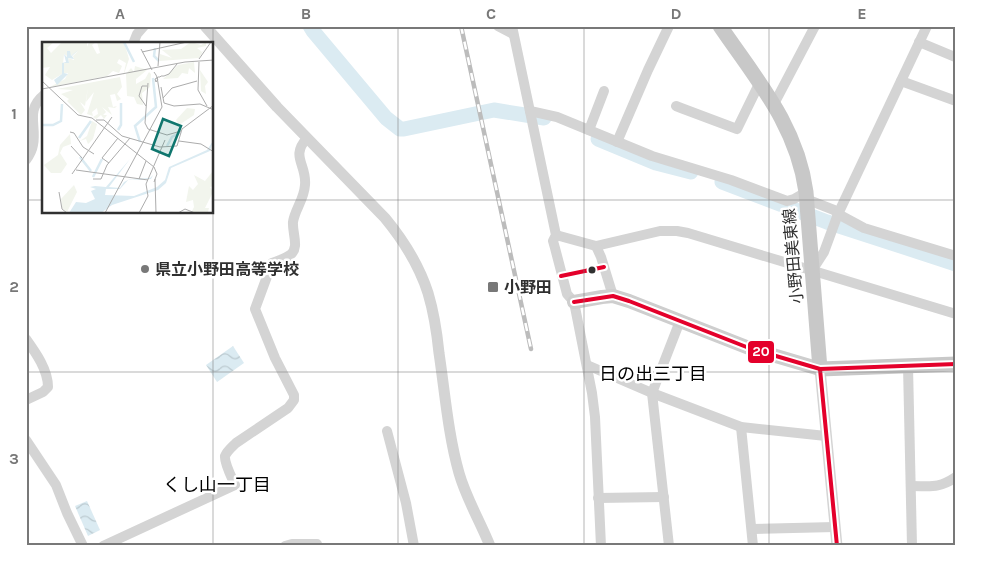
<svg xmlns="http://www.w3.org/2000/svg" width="982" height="572" viewBox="0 0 982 572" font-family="Karla,'Noto Sans JP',sans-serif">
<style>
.water{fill:url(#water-waves)}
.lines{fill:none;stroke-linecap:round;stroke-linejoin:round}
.river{stroke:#dbebf2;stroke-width:15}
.minor{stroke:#d4d4d4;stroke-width:10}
.tertiary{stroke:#d4d4d4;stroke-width:11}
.secondary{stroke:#cecece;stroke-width:14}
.primary{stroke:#c8c8c8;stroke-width:15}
.rail-casing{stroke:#bcbcbc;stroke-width:4.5}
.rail{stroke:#fff;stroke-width:2.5;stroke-dasharray:8;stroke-linecap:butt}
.bus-1-casing{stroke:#fff;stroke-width:8}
.bus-1{stroke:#e4002b;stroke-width:4}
.grid{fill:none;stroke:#787878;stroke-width:1;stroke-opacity:0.55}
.poi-dot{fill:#787878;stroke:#fff;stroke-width:2}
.bus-dot{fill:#303030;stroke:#fff;stroke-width:2}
.labels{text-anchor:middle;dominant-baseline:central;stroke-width:5;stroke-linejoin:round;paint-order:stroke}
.street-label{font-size:16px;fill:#303030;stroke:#fff}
.poi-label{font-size:16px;font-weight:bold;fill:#303030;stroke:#fff;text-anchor:start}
.neighbourhood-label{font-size:18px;fill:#000;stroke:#fff}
.inset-river{fill:none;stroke:#dbebf2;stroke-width:2.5}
.inset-road{fill:none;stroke:#acacac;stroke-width:1}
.view{fill:#0f766e;fill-opacity:0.15;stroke:#0f766e;stroke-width:2.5}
.inset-edge{fill:none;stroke:#303030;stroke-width:2.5}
.line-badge{stroke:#fff;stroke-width:2}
.badge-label{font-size:14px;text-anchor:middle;font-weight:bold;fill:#fff}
.neatline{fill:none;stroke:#787878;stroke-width:2}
.grid-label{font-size:16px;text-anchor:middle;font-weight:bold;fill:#787878}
</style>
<defs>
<pattern id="water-waves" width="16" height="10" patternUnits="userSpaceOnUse" patternTransform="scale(1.25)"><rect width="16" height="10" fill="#dbebf2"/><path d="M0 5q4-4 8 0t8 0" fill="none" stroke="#bccad0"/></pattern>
</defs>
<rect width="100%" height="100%" fill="#fff"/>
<!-- water -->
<g class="water">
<path d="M233,346L244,363L217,382L206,365Z"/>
<path d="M87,501L100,530L88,536L75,506Z"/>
</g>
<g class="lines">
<!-- river -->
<g class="river">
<path d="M310,26L313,31L386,118L400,129H404L494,110L544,118"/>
<path d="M598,139L656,163L691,172"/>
<path d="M722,182L827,222L956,264"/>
</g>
<!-- minor -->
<g class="minor">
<path d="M498,26L513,34"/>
<path d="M512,26L556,235L553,241L555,248L567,294L574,302L592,393L595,417L601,546"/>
<path d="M919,42L955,57"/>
<path d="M133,44L137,34L144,26"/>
<path d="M901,81L956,101"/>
<path d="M774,104L815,26"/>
<path d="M676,106L681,108L737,129L759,84"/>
<path d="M530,111L557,117L652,156L731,180L787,201L794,199L806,192"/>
<path d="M589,130L604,91"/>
<path d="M617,142L648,70L669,26"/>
<path d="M26,160C29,156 32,151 33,145C37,126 25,110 44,95"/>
<path d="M806,199L834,210L838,214L864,228L956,256"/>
<path d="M556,235L596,246L660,231H677L688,233L956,314"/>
<path d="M596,246L601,257L613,296"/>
<path d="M813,269L824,252L838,214L927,26"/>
<path d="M26,339C36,353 48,370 48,387L43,392L26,400"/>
<path d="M587,365L652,393L741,427L826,436"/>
<path d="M908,366L912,546"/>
<path d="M741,427L753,546"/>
<path d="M387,431L406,503L414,546"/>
<path d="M26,440L56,485L67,513L83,546"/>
<path d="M911,486C931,486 938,489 956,477"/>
<path d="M598,498L664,497"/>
<path d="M752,529L835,527"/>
<path d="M103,546L235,485C232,478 224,463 225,456C227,451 232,447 236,443L288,408L294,400V395L275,358L255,309L272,263C277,261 285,259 290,255C300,248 292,233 293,222C295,209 304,200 305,185C307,164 290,157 307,138"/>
<path d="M285,546L292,544H317"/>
<path d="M669,546L652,393L680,321"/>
</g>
<!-- tertiary -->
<g class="tertiary">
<path d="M205,26L277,107L385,218C404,241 419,265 428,293C434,313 437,333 439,353C445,393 448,434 459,473C466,498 480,521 490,546"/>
<path d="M820,369L837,546"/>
</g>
<!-- secondary -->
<path class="secondary" d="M574,302L602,297L613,296L629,301L749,348L820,369"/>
<!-- primary -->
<path class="primary" d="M720,26C756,79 797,125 806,192L820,369L956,364"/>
<defs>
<path id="rail" d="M461,26L531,349"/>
</defs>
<!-- rail casing -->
<use href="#rail" class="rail-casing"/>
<!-- rail -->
<use href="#rail" class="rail"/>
<defs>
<g id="bus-1">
<path d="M561,276L604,267"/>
<path d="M574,302L613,296L629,301L749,348L820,369L956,364"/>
<path d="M820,369L837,546"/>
</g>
</defs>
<!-- bus-1 casing -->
<use href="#bus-1" class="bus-1-casing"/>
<!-- bus-1 -->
<use href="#bus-1" class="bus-1"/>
</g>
<!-- grid -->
<path class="grid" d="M213,26V546M398,26V546M584,26V546M769,26V546M26,200H44M212,200H956M26,372H956"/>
<!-- markers -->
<g class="poi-dot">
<circle cx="145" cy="269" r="5"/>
<rect x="487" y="281" width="12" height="12" rx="2.5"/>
</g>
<circle class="bus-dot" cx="592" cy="270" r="4.5"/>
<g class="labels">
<!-- street labels -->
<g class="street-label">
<text transform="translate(793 256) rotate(-95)">小野田美東線</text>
</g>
<!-- poi labels -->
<g class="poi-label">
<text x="155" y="269">県立小野田高等学校</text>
<text x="504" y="287">小野田</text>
</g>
<!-- neighbourhood labels -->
<g class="neighbourhood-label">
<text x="653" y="374">日の出三丁目</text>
<text x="217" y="485">くし山一丁目</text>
</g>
</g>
<!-- overview -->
<g transform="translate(42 42)">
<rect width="171" height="171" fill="#fff"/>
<path d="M0,0H12L5,6L9,11L20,0H45V5L47,0H54L50,3L55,12L58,11L55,0H82L87,17L81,35L84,21L77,17L75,21L80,24L77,31L71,29L65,34L8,45L23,37L26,31H22V21H27L26,16L32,18L31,14L36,9L29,14L26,9L25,14L22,12L20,32L10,38L3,33L8,25L0,26ZM149,0L159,3L164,0V4L155,6L160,10L163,6L157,16L118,19V12L130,16L120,8L139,7ZM152,20L153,31L147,26L146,32L140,31L136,36L121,37L136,23ZM93,24L105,28L94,37V42L103,37L107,30L109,32L108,45L100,51L101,63L95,62L92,55L85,54L84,32L89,26L92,30ZM158,28L166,40L163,44L164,52L159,49ZM78,35L80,45L75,52L79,57L75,59L73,52L68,53L71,65L75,64L73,66L66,65L70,73L60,65L64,70L61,73H65L62,77L59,73L54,77L51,75L56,72L55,66L50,70L51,74L45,72L52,50L44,60L46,45L43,64L38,60L43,68L39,73L25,59L27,57L19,52L31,48L15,47ZM145,66L153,67L152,73L137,83L134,78ZM50,79L55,82L51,97L46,102L44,97L38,99L45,94ZM28,92L29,102L21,105L18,111L25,122L19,131H9L2,123L16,113L18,103ZM171,129V144L168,145L171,150L163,166H167L166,170L139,171L150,169L152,165L151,158L144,160L147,144L151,148L156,142L152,133L163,139ZM32,143L35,150L25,170L20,166L19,157Z" fill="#f2f5ed"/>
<path d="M36,8L30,14L32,17L26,16L27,21H22V31L26,32L15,43L12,38L20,32V21L24,20L22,12L25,15V9H28L29,14ZM171,99L168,109L129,126L124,141L116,148L70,163L59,171H27L34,160L44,161L53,157L49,149L54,147L48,145L53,144L51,137L53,144L64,145L88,117L67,145L78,146L82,140L88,137L108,136L111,133L109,137H102L100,138L87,137L78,147H64L63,153L92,154L115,145L123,138L127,125L165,108Z" fill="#dbebf2"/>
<path class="inset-river" d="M82,0L92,20M113,6L112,14L117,19M0,83H11L19,79L20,62M76,88L79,83V61M37,96L49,79M98,100L93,84L114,65L111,36M125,104L130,95L139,90M38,115L49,129M51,135L60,117"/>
<path class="inset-road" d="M99,7L110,28M100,10L145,0M157,17L169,0M157,20L156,48L165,64M116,24L118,0M112,30L114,33L115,35V36L116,37L114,40L113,37L115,36L116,35H118L119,34H122L127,32L135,22M0,39L36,73L50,76L112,125L115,132L112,140M106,41L103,81L106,87L125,93L139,89M119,45L122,61M0,47L143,20L172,18M121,56L130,46L155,39M122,61L132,64L158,62L172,68M104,64L97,54L100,44H105M54,78H62L80,94L118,105M28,90L32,91L41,105L52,112M137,99L159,102L172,110M29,104L40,116M118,105L135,104L140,87L172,63M67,121L60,116L76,96M34,128L106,138M30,132L70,75M51,137H59L65,123L88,96M97,137L104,119M113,137L114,171M17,150L20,167L25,171M63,171L120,65L115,35M97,171L106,154L104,142L123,98M136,171L143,167L153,171"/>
<path class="view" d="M121,77L139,84L127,114L110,107Z"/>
<rect width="171" height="171" class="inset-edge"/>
</g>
<rect class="line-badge" x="747" y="340" width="28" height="24" rx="5" fill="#e4002b"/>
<g class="badge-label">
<text x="761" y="356">20</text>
</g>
<!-- border -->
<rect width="982" height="572" fill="none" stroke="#ffffff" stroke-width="55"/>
<rect x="28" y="28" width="926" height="516" class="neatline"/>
<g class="grid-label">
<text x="120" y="19">A</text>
<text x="306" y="19">B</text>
<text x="491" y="19">C</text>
<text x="676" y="19">D</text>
<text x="862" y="19">E</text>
<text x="14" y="119">1</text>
<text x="14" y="292">2</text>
<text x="14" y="464">3</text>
</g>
</svg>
